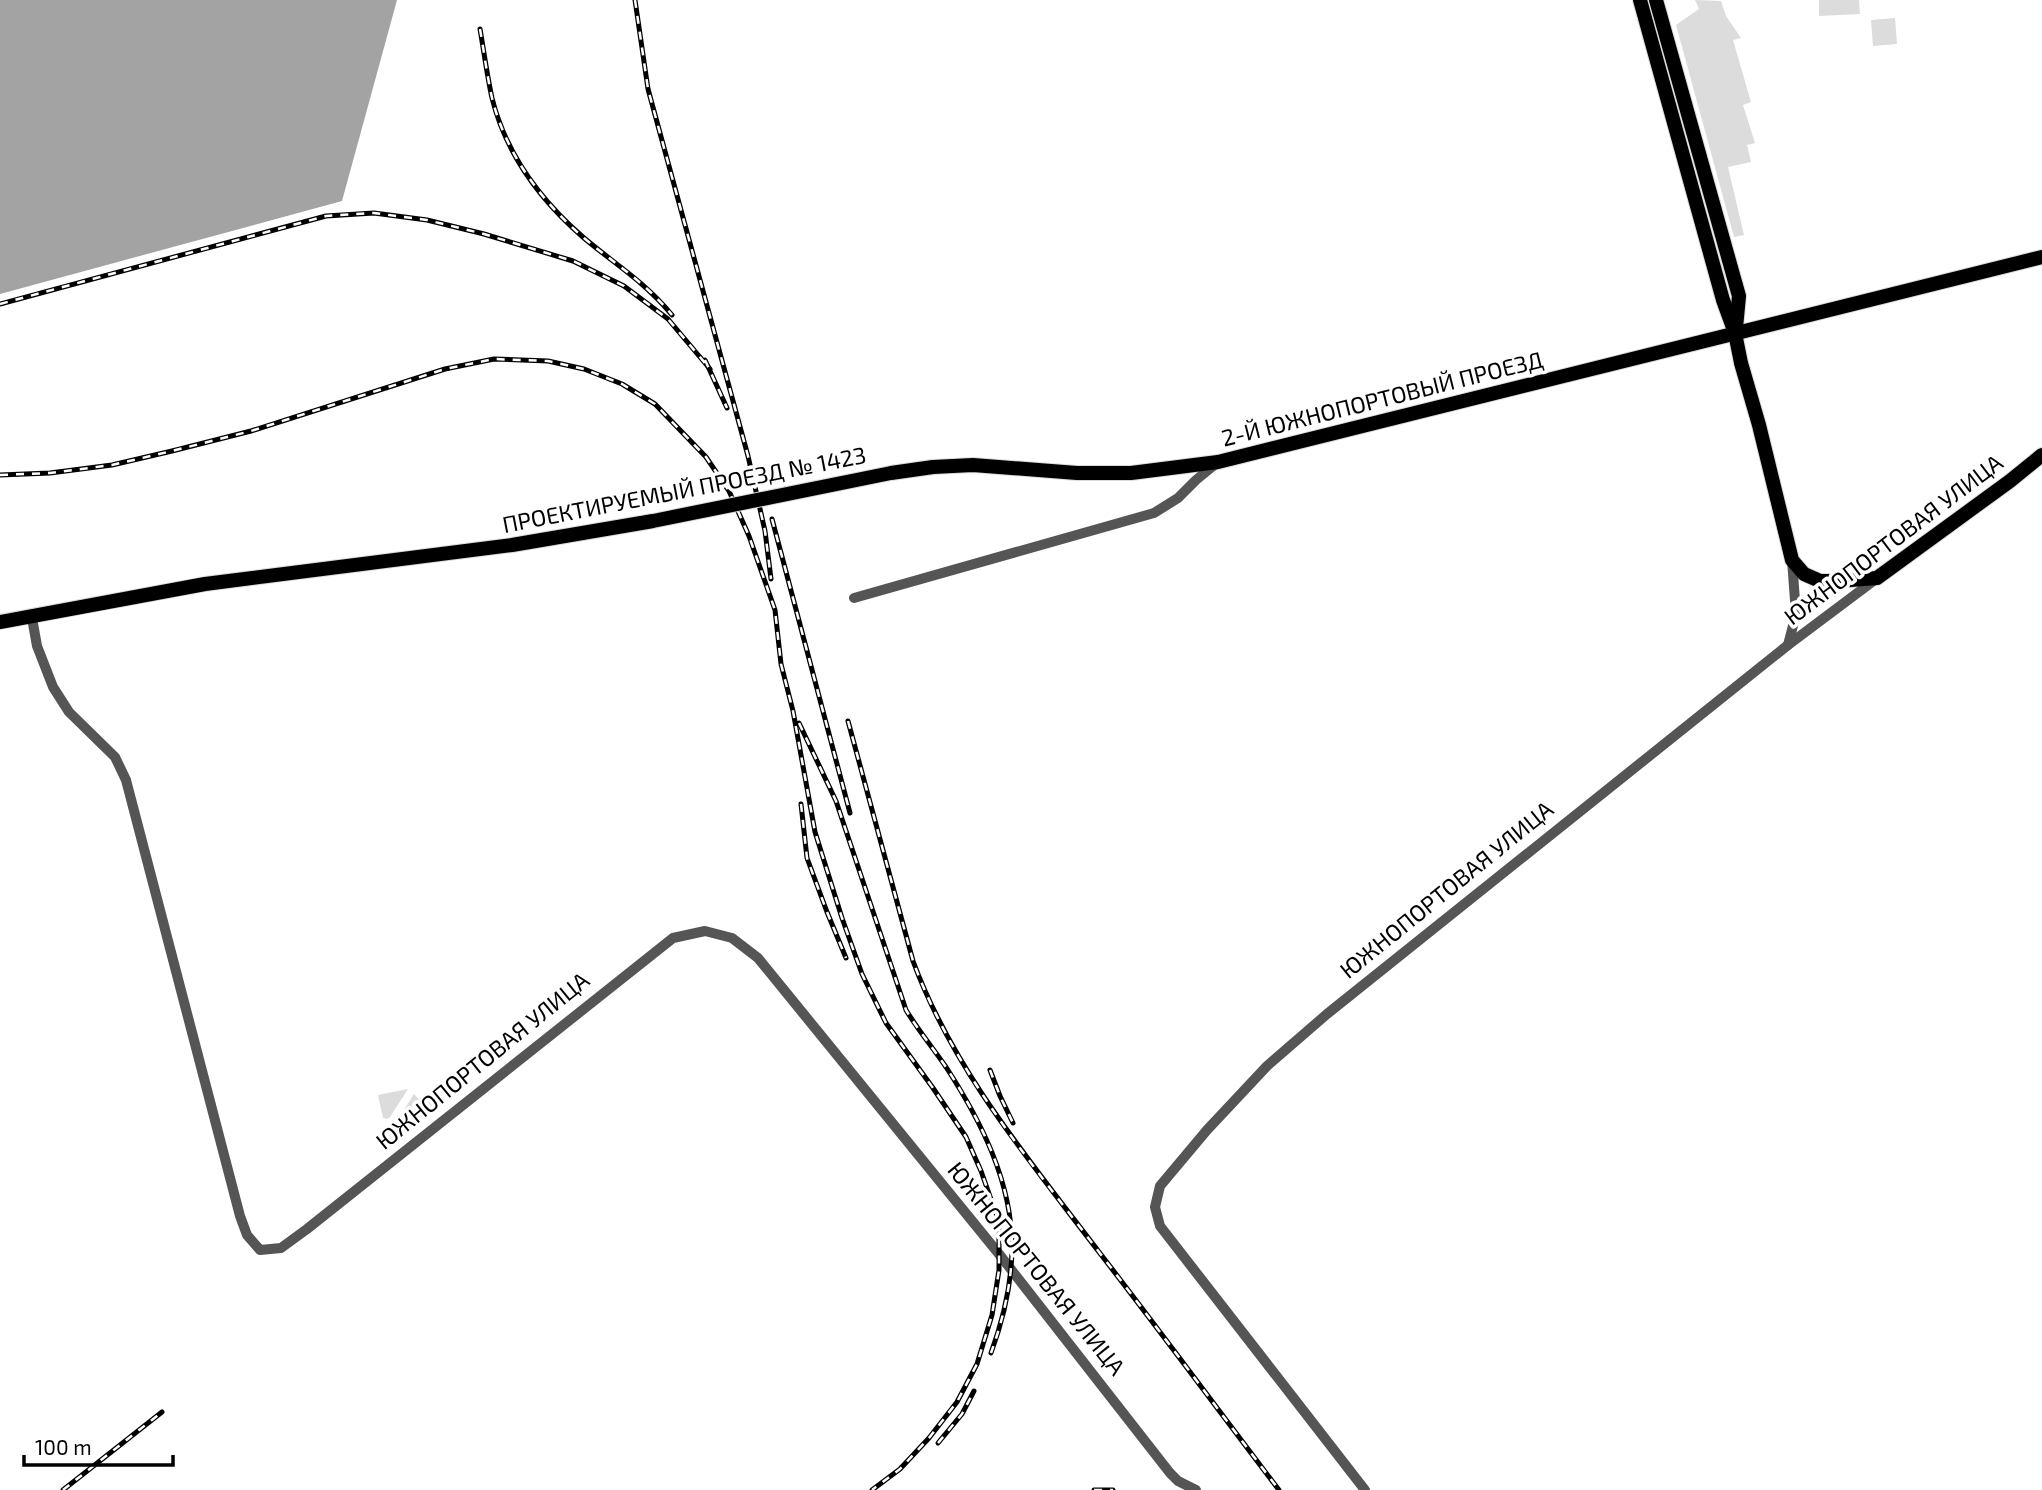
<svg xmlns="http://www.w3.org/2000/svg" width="2042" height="1490" viewBox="0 0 2042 1490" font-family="'Exo 2',sans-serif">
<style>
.green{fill:#dcdcdc}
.water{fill:#a3a3a3}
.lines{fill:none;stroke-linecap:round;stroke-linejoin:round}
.major-casing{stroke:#dbdbdb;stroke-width:16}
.minor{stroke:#555;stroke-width:10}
.major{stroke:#000;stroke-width:14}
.rail-casing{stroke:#000;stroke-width:5}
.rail{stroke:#fff;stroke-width:2.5;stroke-dasharray:8;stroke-linecap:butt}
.major-bridge-casing{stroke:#dbdbdb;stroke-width:16;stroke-linecap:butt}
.major-bridge{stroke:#000;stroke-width:14}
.labels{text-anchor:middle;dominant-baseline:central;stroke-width:7;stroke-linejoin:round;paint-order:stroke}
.street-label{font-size:23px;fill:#000;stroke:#fff}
</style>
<rect width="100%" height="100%" fill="#fff"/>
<!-- green -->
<g class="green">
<path d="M1695,0L1721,1L1726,16L1741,38L1733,40L1751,102L1743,105L1755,143L1747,145L1751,162L1728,167L1744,235L1734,237L1676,25L1699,9Z"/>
<path d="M1819,0H1859L1860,14L1819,16Z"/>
<path d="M1895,18L1897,44L1873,46L1871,20Z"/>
<path d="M408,1089L390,1117L387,1119L383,1118L378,1095Z"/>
<path d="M439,1091L444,1096L391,1137L389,1134L414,1094L422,1103Z"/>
</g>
<!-- water -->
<path class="water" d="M0,0H397L342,201L0,294Z"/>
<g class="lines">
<defs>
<g id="major">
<path d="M1640,0L1723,300L1735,333L1741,363L1759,425L1792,560L1804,574L1820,581H1838L1877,578L2010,481L2042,455"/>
<path d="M1656,0L1739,296L1736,328"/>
<path d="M891,473L933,467L973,465L1077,473H1131L1218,462L2042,257"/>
<path d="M0,622L205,584L512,545L653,521"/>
</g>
</defs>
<!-- major casing -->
<use href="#major" class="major-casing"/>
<!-- minor -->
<g class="minor">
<path d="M854,598L1154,513L1178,498L1196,480L1218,462"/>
<path d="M32,618L37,646L53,687L69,712L115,757L126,780L240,1216L247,1235L260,1250L281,1248L307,1229L673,938L705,931L732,938L758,958L999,1254L1170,1473L1178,1481L1196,1490"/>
<path d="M1788,645L1796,614L1792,560"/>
<path d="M1365,1490L1160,1226L1155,1207L1160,1186L1207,1130L1267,1066L1327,1014L1788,645L1876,579"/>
</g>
<!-- major -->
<use href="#major" class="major"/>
<defs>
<g id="rail">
<path d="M635,0L648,89L748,456L765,531L771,579"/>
<path d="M480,29C484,52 487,75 492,98C506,154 541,201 584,238C616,265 645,282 672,315"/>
<path d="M0,304L326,216L374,213L427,220L484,234L573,261L624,286L668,319L710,369"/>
<path d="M705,360L727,408"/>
<path d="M0,475L50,473L112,465L172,451L251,431L445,369L494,359L548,361L584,369L622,384L655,404L706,457L729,491L749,536L775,610L781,664L793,711L815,832L842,918L862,974L886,1023L933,1088L966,1137L981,1171L999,1222V1270L992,1315L977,1364L957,1402L929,1438L900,1469L872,1490"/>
<path d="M772,519L850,813"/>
<path d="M848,721L913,961C953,1070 1030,1161 1099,1252C1160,1331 1219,1411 1279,1490"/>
<path d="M799,723L836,801L906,1010C918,1030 933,1048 946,1067C981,1121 1012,1182 1012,1247C1012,1282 1003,1320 991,1353"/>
<path d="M801,804L807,858L827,912L846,958"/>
<path d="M990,1070L1000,1096L1013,1123"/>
<path d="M938,1443L962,1414L974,1391"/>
<path d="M63,1490L162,1412"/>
<path d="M1094,1490H1113"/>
</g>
</defs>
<!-- rail casing -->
<use href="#rail" class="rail-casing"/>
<!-- rail -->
<use href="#rail" class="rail"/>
<defs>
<path id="major-bridge" d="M653,521L891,473"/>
</defs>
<!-- major-bridge casing -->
<use href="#major-bridge" class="major-bridge-casing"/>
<!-- major-bridge -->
<use href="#major-bridge" class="major-bridge"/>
</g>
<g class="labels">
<!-- street labels -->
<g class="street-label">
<text transform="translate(1382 398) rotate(-14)">2-Й ЮЖНОПОРТОВЫЙ ПРОЕЗД</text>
<text transform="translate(684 489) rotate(-11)">ПРОЕКТИРУЕМЫЙ ПРОЕЗД № 1423</text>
<text transform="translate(1893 539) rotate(-37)">ЮЖНОПОРТОВАЯ УЛИЦА</text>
<text transform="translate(1446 889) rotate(-39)">ЮЖНОПОРТОВАЯ УЛИЦА</text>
<text transform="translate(482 1060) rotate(-39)">ЮЖНОПОРТОВАЯ УЛИЦА</text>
<text transform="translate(1037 1268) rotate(51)">ЮЖНОПОРТОВАЯ УЛИЦА</text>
</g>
</g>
<!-- scale -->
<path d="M24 1455v10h149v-10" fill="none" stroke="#000000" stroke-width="3.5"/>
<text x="35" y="1455" font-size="21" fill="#000000" stroke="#ffffff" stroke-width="5" paint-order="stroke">100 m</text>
</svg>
